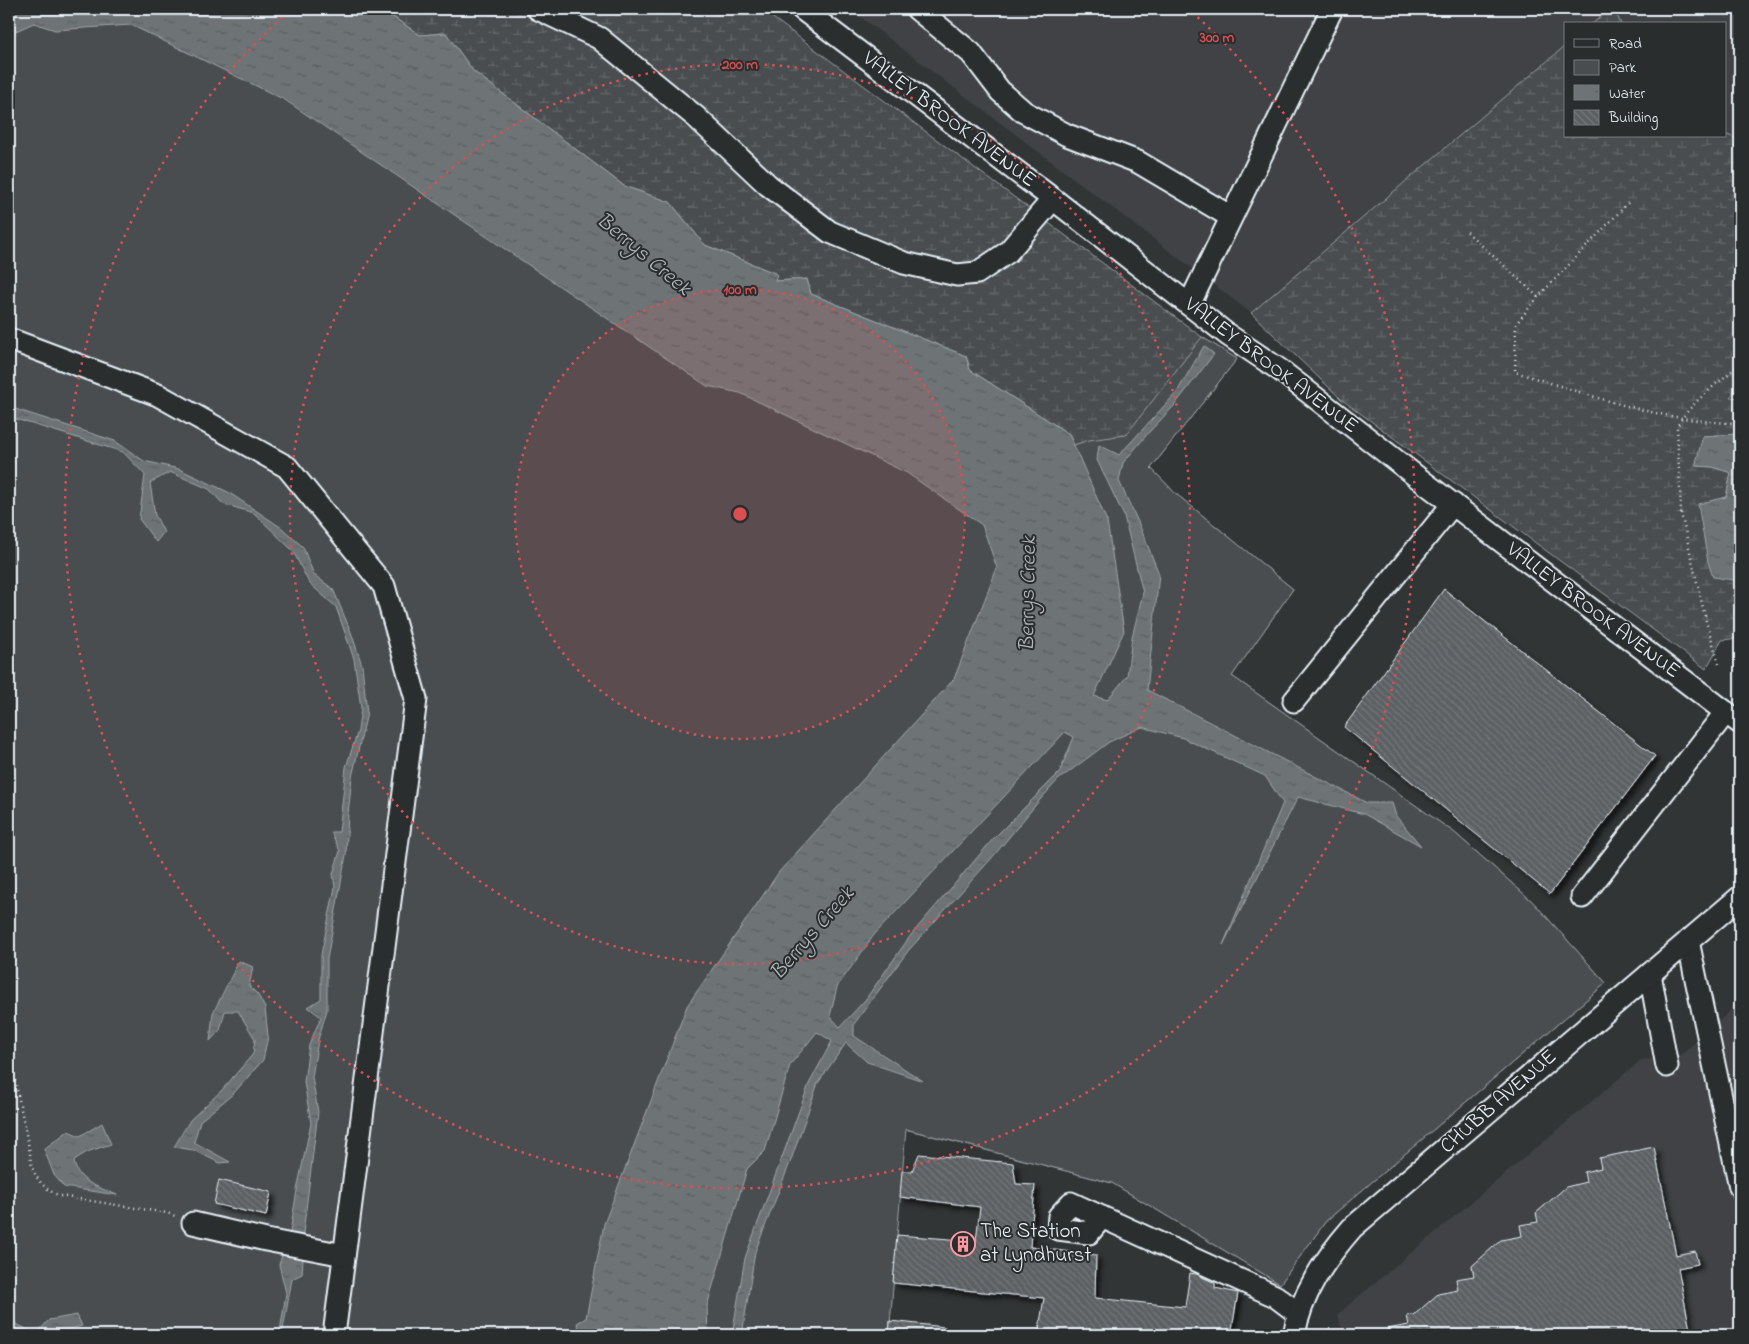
<svg xmlns="http://www.w3.org/2000/svg" width="1749" height="1344" viewBox="0 0 1749 1344" font-family="'Indie Flower',sans-serif">
<style>
.built{fill:#3f4244}
.wetland{fill:url(#wetland-marsh);stroke:#989fa4}
.park{fill:#494d4f;stroke:#989fa4}
.water{fill:url(#water-ripples);stroke:#9fa5aa;fill-rule:evenodd}
.building{fill:url(#building-back-hatch);stroke:#e8f1f8;filter:url(#shadow)}
.lines{fill:none;stroke-linecap:round;stroke-linejoin:round}
.minor-casing{stroke:#e8f1f8;stroke-width:25}
.path{stroke:#e8f1f8;stroke-width:2.5;stroke-dasharray:1 4;stroke-linecap:butt}
.minor{stroke:#2a2d2e;stroke-width:21}
.ring{fill:none;stroke:#da5052;stroke-width:2.5;stroke-dasharray:2.5 5}
.labels{text-anchor:middle;dominant-baseline:central;stroke-width:4;stroke-linejoin:round;paint-order:stroke}
.street-label{font-size:21px;fill:#e8f1f8;stroke:#2a2d2e}
.poi-label{font-size:21px;fill:#e8f1f8;stroke:#2a2d2e;text-anchor:start}
.water-label{font-size:22px;font-style:italic;fill:#b1b8be;stroke:#2a2d2e}
.centre{fill:#da5052;stroke:#2a2d2e;stroke-width:2.5}
.ring-label{font-size:15px;text-anchor:middle;font-weight:bold;fill:#da5052;stroke:#2a2d2e;stroke-width:4;stroke-linejoin:round;paint-order:stroke}
</style>
<defs>
<pattern id="wetland-marsh" width="20" height="14" patternUnits="userSpaceOnUse" patternTransform="scale(1.25)"><rect width="20" height="14" fill="#494d4f"/><path d="M1 5h8M5 5V1M11 12h8M15 12V8" fill="none" stroke="#636769"/></pattern>
<pattern id="water-ripples" width="26" height="14" patternUnits="userSpaceOnUse" patternTransform="scale(1.25)"><rect width="26" height="14" fill="#6e7376"/><path d="M2 4q2-2 4 0t4 0M15 11q2-2 4 0t4 0" fill="none" stroke="#5a5e60"/></pattern>
<pattern id="building-back-hatch" width="6" height="6" patternUnits="userSpaceOnUse" patternTransform="scale(1.25)"><rect width="6" height="6" fill="#5c6063"/><path d="M-1 5l2 2M0 0l6 6M5-1l2 2" fill="none" stroke="#73777a"/></pattern>
<filter id="shadow"><feDropShadow dx="4.5" dy="4.5" stdDeviation="2.5" flood-color="#0009"/></filter>
</defs>
<rect width="100%" height="100%" fill="#323536"/>
<filter id="ink" filterUnits="userSpaceOnUse"><feTurbulence type="fractalNoise" baseFrequency=".02" numOctaves="2"/><feDisplacementMap in="SourceGraphic" scale="10" xChannelSelector="R" yChannelSelector="G"/><feConvolveMatrix kernelMatrix="1 2 1 2 8 2 1 2 1" color-interpolation-filters="sRGB"/></filter>
<g filter="url(#ink)">
<!-- built -->
<g class="built">
<path d="M850,9H1610L1592,24H1565V46L1251,313Z"/>
<path d="M1614,9H1740V140L1725,134V24H1621Z"/>
<path d="M1740,1002V1335H1343L1338,1314L1641,1060L1681,1055Z"/>
</g>
<!-- wetland -->
<g class="wetland">
<path d="M376,9H761L1202,337L1237,359L1151,468L1175,493L1293,589L1232,676L1455,833L1533,902L1606,983L1326,1221L1280,1284L1112,1183L905,1129L889,1335H742L1147,690L1119,481L1177,392L1097,460L774,283L703,247L420,38Z"/>
<path d="M1610,9H1614L1621,24H1592Z"/>
<path d="M1565,46V136H1725V134L1740,140V386L1730,397L1740,398V434L1703,436L1696,466L1713,467L1731,473L1726,497L1698,505L1740,581V638L1722,640L1706,669L1341,399L1251,313Z"/>
</g>
<!-- park -->
<path class="park" d="M9,9H381L420,35L446,33L473,71L624,186L670,202L705,245L777,274L775,281L807,279L811,294L966,356L970,370L1069,434L1074,445L1089,440L1126,435L1202,337L1237,359L1151,468L1175,493L1293,589L1232,676L1455,833L1533,902L1606,983L1326,1221L1280,1284L1112,1183L906,1129L889,1335H9Z"/>
<!-- water -->
<g class="water">
<path d="M9,9H381L420,35L446,33L473,71L624,186L670,202L705,245L777,274L775,281L807,279L811,294L966,356L970,370L1069,434L1107,521L1124,631L1094,696L1107,700L1127,676L1132,637L1143,593L1124,516L1097,460L1099,445L1119,455L1177,392L1204,346L1214,354L1174,406L1150,431L1123,463L1119,481L1139,524L1159,574L1147,690L1367,803H1392L1396,816L1421,846L1364,814L1298,797L1223,945L1283,803L1265,776L1183,738L1142,727L1109,742L1058,780L1039,801L991,859L908,951L854,1024V1036L923,1081L867,1062L846,1043L818,1083L791,1160L755,1252L742,1335H732L745,1258L809,1084L832,1041L817,1032L790,1065L765,1151L747,1169L707,1306L708,1335H582L577,1323L586,1318L604,1224L687,1006L779,872L954,679L997,568L982,525L907,473L740,393L707,386L285,100L131,25L55,30L34,23L9,34ZM1065,732L1074,737L1059,773L993,839L911,935L865,1000L840,1027L830,1016L837,987L874,935Z"/>
<path d="M9,407L115,441L144,461L179,469L228,492L282,528L303,547L314,575L333,589L351,632L362,665L367,713L352,777L348,814L346,855L327,959V1010L318,1040L312,1077L318,1112L300,1258L303,1259L302,1274L292,1279L282,1335H273L280,1331L286,1293L279,1265L282,1255L286,1256L297,1190L311,1123L304,1082L309,1045L321,1017L308,1007L321,999V955L335,887L333,874L340,851L331,832H339L346,767L358,731L361,708L354,659L336,607L309,583L293,551L254,513L223,504L209,489L170,472L150,483L155,515L164,532L156,542L139,519L145,475L123,452L9,417Z"/>
<path d="M1740,434V581L1713,577L1708,562L1698,504L1726,497L1731,473L1713,467L1695,466L1703,436Z"/>
<path d="M239,961L253,967L249,986L258,995L265,1008L268,1036L263,1060L233,1094L200,1121L194,1142L230,1162L220,1163L193,1150L174,1147L190,1120L222,1090L253,1054L255,1039L238,1011H225L220,1030L210,1041L213,1013Z"/>
<path d="M102,1123L111,1144L87,1152L74,1160C76,1182 99,1187 117,1195L64,1187L54,1175L44,1149L68,1131L80,1136Z"/>
<path d="M77,1315L82,1326L58,1332L57,1335H22L9,1328V1320L36,1334L49,1320Z"/>
</g>
<!-- building -->
<g class="building">
<path d="M1444,589L1655,756L1550,894L1344,727Z"/>
<path d="M1654,1147L1676,1255L1695,1251L1698,1264L1678,1268L1691,1335H1388L1387,1329L1409,1325L1407,1316L1414,1315L1438,1294L1458,1290L1456,1279L1474,1276L1472,1266L1501,1240L1522,1236L1520,1225L1538,1222L1536,1213L1566,1187L1586,1182L1584,1172L1601,1168L1599,1158Z"/>
<path d="M919,1154L1013,1163L1016,1184L1035,1185L1030,1247L1096,1255L1095,1298L1185,1307L1190,1273L1196,1274L1215,1283V1288L1238,1293L1231,1335H1038L1044,1298L893,1283L897,1235L976,1241L980,1207L900,1197L902,1171H912Z"/>
<path d="M219,1180L271,1192L266,1216L214,1204Z"/>
<path d="M890,1321L945,1327L944,1335H889Z"/>
</g>
<g class="lines">
<defs>
<g id="minor">
<path d="M538,9L599,38L696,117L768,185L830,232L904,263L957,275L977,273L1008,252L1053,199"/>
<path d="M802,9L1053,199L1228,335L1280,370L1421,480L1740,723"/>
<path d="M917,9L971,53L1000,91L1024,112L1067,135L1138,162L1231,217"/>
<path d="M1189,305L1332,9"/>
<path d="M9,339L158,395L287,467L384,586L416,699L334,1335"/>
<path d="M1294,701L1453,504"/>
<path d="M1582,897L1726,712"/>
<path d="M1688,941L1740,1187"/>
<path d="M1650,974L1667,1066"/>
<path d="M1102,1217L1089,1233L1058,1229L1059,1216L1071,1203L1275,1296L1299,1314"/>
<path d="M193,1223L266,1240L344,1255"/>
<path d="M1294,1335C1301,1294 1325,1259 1352,1228L1740,897"/>
</g>
</defs>
<!-- minor casing -->
<use href="#minor" class="minor-casing"/>
<!-- path -->
<g class="path">
<path d="M1628,203L1538,297L1516,324L1515,372C1588,394 1663,423 1740,423"/>
<path d="M1467,232L1538,297"/>
<path d="M1719,664L1706,621L1681,513L1677,427C1689,403 1720,382 1740,364"/>
<path d="M9,1051L30,1153C31,1174 41,1188 60,1196L167,1213L178,1217"/>
</g>
<!-- minor -->
<use href="#minor" class="minor"/>
</g>
</g>
<!-- distance rings -->
<circle cx="740" cy="514" r="225" fill="#da5052" fill-opacity=".12"/>
<g class="ring">
<circle cx="740" cy="514" r="225"/>
<circle cx="740" cy="514" r="450"/>
<path d="M1192 12A675 675 0 1 1 288 12"/>
</g>
<!-- icons -->
<defs>
<symbol id="building-ring" viewBox="-11 -11 22 22"><circle r="9.5" fill="#2a2d2e" stroke="#ff9aa2" stroke-width="1.5"/><path d="M-4-6H4V6H1V3H-1V6H-4ZM-2.5-4.3h1.7v1.8h-1.7ZM.8-4.3h1.7v1.8H.8ZM-2.5-1h1.7V.8h-1.7ZM.8-1h1.7V.8H.8Z" fill="#ff9aa2"/></symbol>
</defs>
<g fill-rule="evenodd">
<use href="#building-ring" x="949" y="1230" width="28" height="28"/>
</g>
<g class="labels">
<!-- street labels -->
<g class="street-label">
<text transform="translate(949 120) rotate(37)">VALLEY BROOK AVENUE</text>
<text transform="translate(1271 366) rotate(37)">VALLEY BROOK AVENUE</text>
<text transform="translate(1593 611) rotate(37)">VALLEY BROOK AVENUE</text>
<text transform="translate(1499 1102) rotate(-41)">CHUBB AVENUE</text>
</g>
<!-- poi labels -->
<g class="poi-label">
<text x="980" y="1232">The Station<tspan x="980" dy="24">at Lyndhurst</tspan></text>
</g>
<!-- water labels -->
<g class="water-label">
<text transform="translate(643 255) rotate(40)">Berrys Creek</text>
<text transform="translate(1029 594) rotate(-89)">Berrys Creek</text>
<text transform="translate(813 934) rotate(-49)">Berrys Creek</text>
</g>
</g>
<circle cx="740" cy="514" r="8" class="centre"/>
<g class="ring-label">
<text x="1217" y="42">300 m</text>
<text x="740" y="69">200 m</text>
<text x="740" y="294">100 m</text>
</g>
<!-- margin -->
<rect width="1749" height="1344" fill="none" stroke="#2a2d2e" stroke-width="30"/>
<rect x="15" y="15" width="1719" height="1314" fill="none" stroke="#e8f1f8" stroke-width="2" filter="url(#ink)"/>
<!-- legend -->
<rect x="1564" y="22" width="162" height="115" fill="#2a2d2e" stroke="#767b7f"/>
<rect x="1574" y="39" width="25" height="8" fill="#2a2d2e" stroke="#767b7f"/>
<text x="1609" y="48" font-size="15" fill="#e8f1f8">Road</text>
<rect x="1574" y="60" width="25" height="15" fill="#494d4f" stroke="#767b7f"/>
<text x="1609" y="72" font-size="15" fill="#e8f1f8">Park</text>
<rect x="1574" y="85" width="25" height="15" fill="url(#water-ripples)" stroke="#767b7f"/>
<text x="1609" y="98" font-size="15" fill="#e8f1f8">Water</text>
<rect x="1574" y="110" width="25" height="15" fill="url(#building-back-hatch)" stroke="#767b7f"/>
<text x="1609" y="122" font-size="15" fill="#e8f1f8">Building</text>
</svg>
